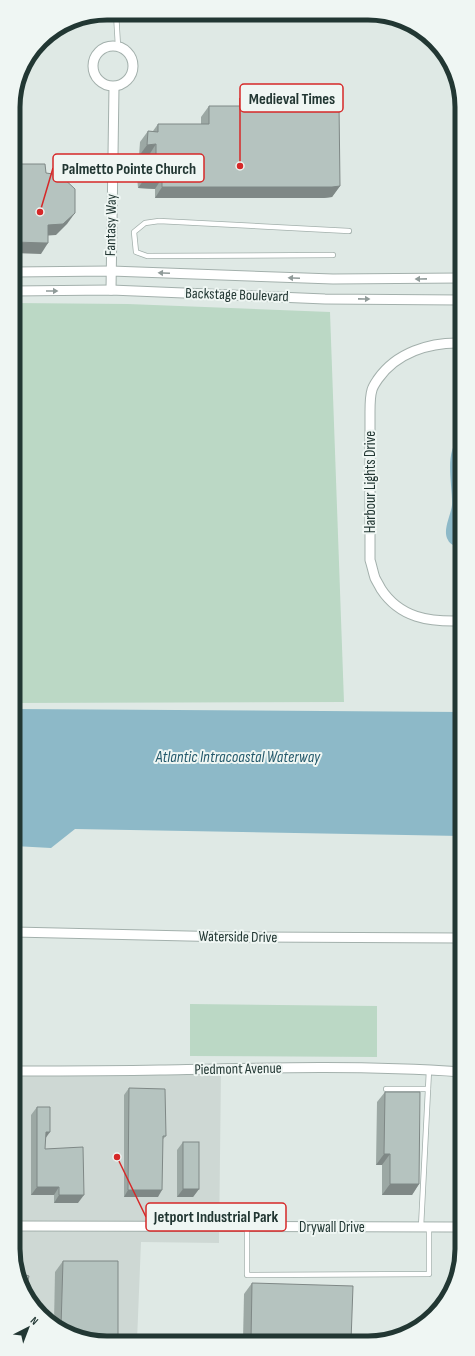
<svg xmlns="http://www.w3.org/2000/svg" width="475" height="1356" viewBox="0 0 475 1356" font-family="'Sofia Sans Condensed',sans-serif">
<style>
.built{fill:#ced8d4}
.green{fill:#bbd8c5}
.water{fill:#8db9c8}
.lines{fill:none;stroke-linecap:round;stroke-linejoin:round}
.lane-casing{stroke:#a3b0ac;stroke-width:6}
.street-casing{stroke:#a3b0ac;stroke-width:11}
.lane{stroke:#fff;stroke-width:4.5}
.street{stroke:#fff;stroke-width:9}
.wall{fill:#9ca8a4}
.shaded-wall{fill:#7f8886}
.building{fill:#b5c3bf;stroke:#7f8886}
.oneway{fill:#909b99}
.labels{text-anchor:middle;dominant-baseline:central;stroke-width:4;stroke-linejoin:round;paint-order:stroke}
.street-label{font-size:15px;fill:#223733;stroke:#eff6f3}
.water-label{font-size:16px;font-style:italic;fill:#24596b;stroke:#eff6f3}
.rim{fill:none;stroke:#223733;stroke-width:5}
.leader{fill:none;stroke:#d62828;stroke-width:1.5}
.callout-dot{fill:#d62828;stroke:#eff6f3;stroke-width:1.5}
.callout{fill:#eff6f3;stroke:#d62828;stroke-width:1.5}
.callout-label{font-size:16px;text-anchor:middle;font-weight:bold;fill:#223733}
</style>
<rect width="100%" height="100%" fill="#dfe9e5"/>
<!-- built -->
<path class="built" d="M14,1005L18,1006L19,1071L221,1069L219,1243L141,1242L137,1341H89L41,1316L15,1268Z"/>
<!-- green -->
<g class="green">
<path d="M14,303L128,304L330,312L344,702L14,703Z"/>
<path d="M190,1004L377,1006V1057L190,1056Z"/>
</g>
<!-- water -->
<g class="water">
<path d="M461,437V547C456,546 450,545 448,540C442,531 451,515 452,505C453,487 443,449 461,437Z"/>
<path d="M14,709L461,712V836L75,829L51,848L14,846Z"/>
</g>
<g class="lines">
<defs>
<g id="lane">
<path d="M116,13L118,46"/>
<path d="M333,255L147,256L136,252L134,232L145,223L159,221L349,231"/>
<path d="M386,1089H428"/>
<path d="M247,1227V1275L429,1274V1227"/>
<path d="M421,1227L429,1070"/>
</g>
<g id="street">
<circle cx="113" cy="66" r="20"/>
<path d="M13,272L111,271L333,279L460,278"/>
<path d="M111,290L114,87"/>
<path d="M13,291L111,290L325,299L460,300"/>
<path d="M461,343C429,342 396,353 378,379C376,382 373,386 372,390C370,396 370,405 370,412V560C372,566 373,572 375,578C377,582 379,585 381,589C400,618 429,622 461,621"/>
<path d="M14,932L231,937L461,938"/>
<path d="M15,1071C63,1071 111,1071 160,1070C260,1068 361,1065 462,1072"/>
<path d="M15,1226L457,1227"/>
</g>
</defs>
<!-- lane casing -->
<use href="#lane" class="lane-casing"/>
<!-- street casing -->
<use href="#street" class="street-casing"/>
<!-- lane -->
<use href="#lane" class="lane"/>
<!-- street -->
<use href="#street" class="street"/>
</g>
<!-- wall -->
<g class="wall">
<path d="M209,106L340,186L332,197L324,198H155V189L138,188L137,176L145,165H148L149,155L139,156L140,142L148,131H153L158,124H201V117Z"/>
<path d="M129,1088L166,1136L163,1139L158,1197H124V1095Z"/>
<path d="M385,1092L419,1184L412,1195H382V1165H376L377,1102Z"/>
<path d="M37,1107L45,1138V1149L78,1203H54V1195H31V1115Z"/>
<path d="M183,1142L199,1189L193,1197H177V1150Z"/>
<path d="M63,1261L89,1341L54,1323L55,1272Z"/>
<path d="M252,1283L351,1341H243L244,1294Z"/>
</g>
<!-- shaded-wall -->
<g class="shaded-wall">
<path d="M156,144L149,155L139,156L147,145Z"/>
<path d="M146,177L162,178L155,189L138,188Z"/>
<path d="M340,186L332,197L324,198H155L162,187Z"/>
<path d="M75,213L67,224L56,235L41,236L48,225Z"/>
<path d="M13,242L48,243L41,254L13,253Z"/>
<path d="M46,1132H50L45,1139Z"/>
<path d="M384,1154H390L382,1165H376Z"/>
<path d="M390,1184H419L412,1195H382Z"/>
<path d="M37,1187H59L54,1195H31Z"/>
<path d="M15,1189H18L15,1194Z"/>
<path d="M183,1189H199L193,1197H177Z"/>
<path d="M128,1190H162L158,1197H124Z"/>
<path d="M59,1195H84L78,1203H54Z"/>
</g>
<!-- building -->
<g class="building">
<path d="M339,104L340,186L332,187H162V178L146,177L145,165L156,166V144L147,145L148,131L158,132V124H209V106H331Z"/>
<path d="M13,164H45L46,173L60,175L75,189V213L63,224L48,225V243L13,242Z"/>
<path d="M129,1088L165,1089L166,1136H163L162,1190H128Z"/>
<path d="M385,1092H420L419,1184H390V1154H384Z"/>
<path d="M37,1107H50V1132H46L45,1149L83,1147L84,1195H59V1187H37Z"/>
<rect x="15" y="1121" width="3" height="68"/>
<rect x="183" y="1142" width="16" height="47"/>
<path d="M63,1261H118V1341H89L61,1327Z"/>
<path d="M15,1264H20L19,1273L29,1276L26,1289L15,1268Z"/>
<path d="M252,1283L353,1286L351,1341H251Z"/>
</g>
<!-- one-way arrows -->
<defs><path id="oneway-solid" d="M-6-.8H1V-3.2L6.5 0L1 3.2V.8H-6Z"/></defs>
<g class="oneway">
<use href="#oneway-solid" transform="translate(164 273) rotate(-178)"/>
<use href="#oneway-solid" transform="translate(294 278) rotate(-178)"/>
<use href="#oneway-solid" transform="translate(421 279) rotate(179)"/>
<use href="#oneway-solid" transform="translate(52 291)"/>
<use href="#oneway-solid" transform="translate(364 299) rotate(1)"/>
</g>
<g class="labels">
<!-- street labels -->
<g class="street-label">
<text transform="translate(111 225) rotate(-89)">Fantasy Way</text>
<text transform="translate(237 295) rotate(2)">Backstage Boulevard</text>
<text transform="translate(370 482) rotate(-90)">Harbour Lights Drive</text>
<text transform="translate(238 937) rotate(1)">Waterside Drive</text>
<text transform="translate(238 1069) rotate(-1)">Piedmont Avenue</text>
<text x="332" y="1227">Drywall Drive</text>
</g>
<!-- water labels -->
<g class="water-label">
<text x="238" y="757">Atlantic Intracoastal Waterway</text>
</g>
</g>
<!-- crop -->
<path d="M0 0H475V1356H0ZM107 20H368A87 87 0 0 1 455 107V1249A87 87 0 0 1 368 1336H107A87 87 0 0 1 20 1249V107A87 87 0 0 1 107 20Z" fill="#eff6f3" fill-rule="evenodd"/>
<path class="rim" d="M107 20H368A87 87 0 0 1 455 107V1249A87 87 0 0 1 368 1336H107A87 87 0 0 1 20 1249V107A87 87 0 0 1 107 20Z"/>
<!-- callouts -->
<path class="leader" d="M240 166L240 98M40 212L53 168M117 1157L146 1217"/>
<g class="callout-dot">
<circle cx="240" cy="166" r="4"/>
<circle cx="40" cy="212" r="4"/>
<circle cx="117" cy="1157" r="4"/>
</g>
<g class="callout">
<rect x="240" y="84" width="103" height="28" rx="4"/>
<rect x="53" y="154" width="151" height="28" rx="4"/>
<rect x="146" y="1203" width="140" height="28" rx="4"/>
</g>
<g class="callout-label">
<text x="292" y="104">Medieval Times</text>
<text x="129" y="174">Palmetto Pointe Church</text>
<text x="216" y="1222">Jetport Industrial Park</text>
</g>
<!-- north arrow -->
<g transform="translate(28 1328) rotate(42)" stroke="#eff6f3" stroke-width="3" paint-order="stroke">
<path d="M0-3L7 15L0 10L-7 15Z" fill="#223733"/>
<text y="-6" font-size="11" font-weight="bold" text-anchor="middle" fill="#223733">N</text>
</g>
</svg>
